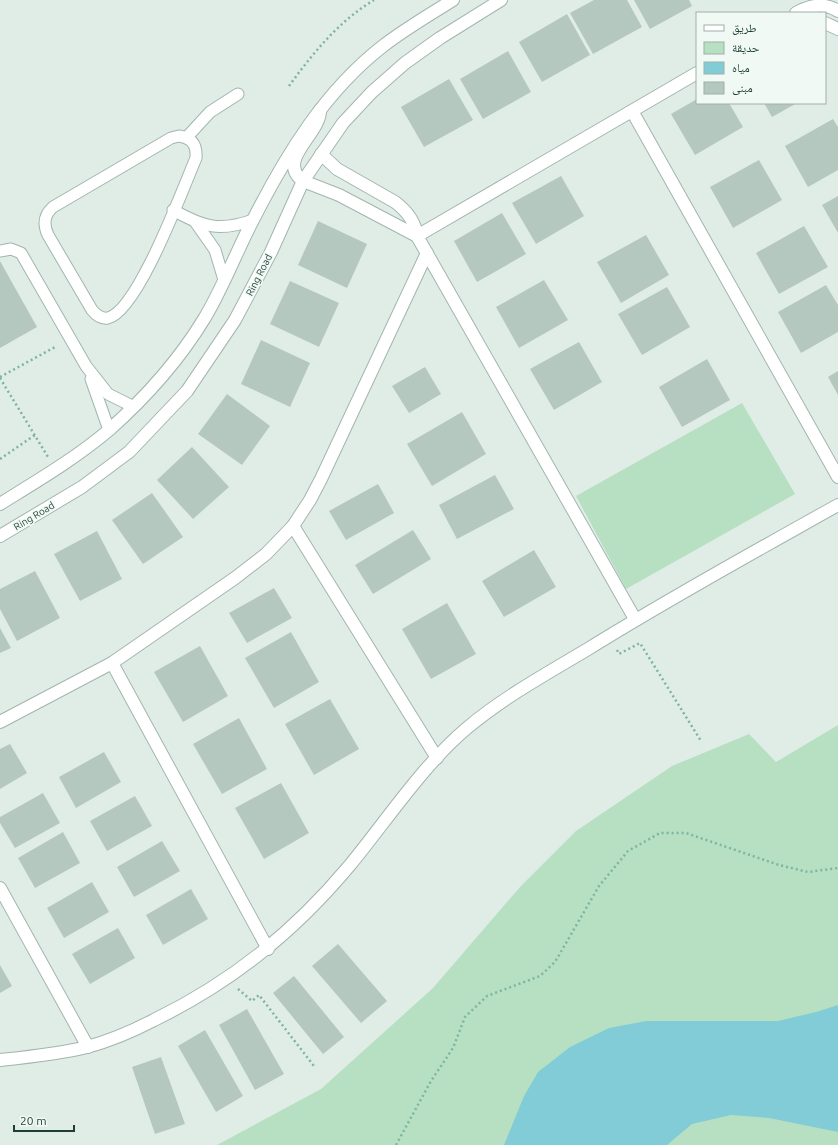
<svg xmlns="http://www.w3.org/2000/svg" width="838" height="1145" viewBox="0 0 838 1145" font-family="Ubuntu,'Noto Naskh Arabic',sans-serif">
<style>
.green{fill:#b6e0c1}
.water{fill:#82ccd8}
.building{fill:#b5c8c0}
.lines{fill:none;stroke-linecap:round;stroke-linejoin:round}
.service-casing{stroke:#a2b5ae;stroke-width:13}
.minor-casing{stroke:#a2b5ae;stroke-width:14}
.tertiary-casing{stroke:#a2b5ae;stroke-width:14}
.path{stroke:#7db4a2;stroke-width:2.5;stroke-dasharray:2 3;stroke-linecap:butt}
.service{stroke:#fff;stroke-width:11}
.minor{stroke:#fff;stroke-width:12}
.tertiary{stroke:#fff;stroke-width:12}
.labels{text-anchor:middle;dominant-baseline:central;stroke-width:3.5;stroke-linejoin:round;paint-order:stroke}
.street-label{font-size:10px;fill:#1f3f36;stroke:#f1f9f5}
</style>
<rect width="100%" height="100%" fill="#e0ede7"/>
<!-- green -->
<g class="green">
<path d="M742,403L795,494L626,589L576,496Z"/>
<path d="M838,725V1145H217L321,1089L433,988L520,887L576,831L672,766L749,734L776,762Z"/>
</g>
<!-- water -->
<path class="water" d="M838,1005V1132L769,1118L731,1115L692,1124L667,1145H504L524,1096L538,1072L570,1047L609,1028L646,1021H778L816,1012Z"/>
<!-- building -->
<g class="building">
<path d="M594,0H627L642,27L593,54L570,13Z"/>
<path d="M634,0H689L692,6L650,29Z"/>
<path d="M567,14L590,55L542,82L519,42Z"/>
<path d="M508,51L531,92L483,119L460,79Z"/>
<path d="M449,79L473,120L424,147L401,107Z"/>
<path d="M697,99V103H729L743,127L695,155L671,114Z"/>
<path d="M764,103H797L772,117Z"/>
<path d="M833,119L838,127V170L808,187L785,146Z"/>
<path d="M759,160L782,200L733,228L710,187Z"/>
<path d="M561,176L584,216L536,244L512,203Z"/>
<path d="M838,196V233L822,205Z"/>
<path d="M502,213L526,254L477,282L454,241Z"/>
<path d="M318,221L367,244L347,288L298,265Z"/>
<path d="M804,226L828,267L779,294L756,253Z"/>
<path d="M646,235L669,275L621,303L597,262Z"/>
<path d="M0,261L37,327L0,348Z"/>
<path d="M544,280L568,320L519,348L496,307Z"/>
<path d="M290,281L339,303L319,347L270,324Z"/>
<path d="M826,285L838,305V332L801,353L778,312Z"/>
<path d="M667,287L690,327L642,355L618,314Z"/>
<path d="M261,340L310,363L290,407L241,384Z"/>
<path d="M579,342L602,382L554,410L530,369Z"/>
<path d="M707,359L730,400L682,427L659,387Z"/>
<path d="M425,367L441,394L409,413L392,386Z"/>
<path d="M838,371V395L828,377Z"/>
<path d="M227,394L270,426L242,465L198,434Z"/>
<path d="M462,412L486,454L432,486L407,444Z"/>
<path d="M192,447L229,487L193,519L157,480Z"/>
<path d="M495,475L514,509L457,539L439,505Z"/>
<path d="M378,484L394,513L346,540L329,511Z"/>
<path d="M152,493L183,537L143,564L112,520Z"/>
<path d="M413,530L431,559L373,594L355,565Z"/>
<path d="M97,531L122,579L80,601L54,554Z"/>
<path d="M534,550L556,587L504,617L482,581Z"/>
<path d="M35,571L60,618L17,641L0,609V589Z"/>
<path d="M274,588L292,618L247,643L229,613Z"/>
<path d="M447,603L476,654L431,679L402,629Z"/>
<path d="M0,628L11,648L0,653Z"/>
<path d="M291,632L319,682L274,708L245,658Z"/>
<path d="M200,646L228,696L183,722L154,672Z"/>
<path d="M330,699L359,749L314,775L285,724Z"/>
<path d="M239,718L267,769L222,794L193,744Z"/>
<path d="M10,744L27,773L0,789V749Z"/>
<path d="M104,752L121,782L76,808L59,777Z"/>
<path d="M281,783L309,833L264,859L235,808Z"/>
<path d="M43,793L60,823L15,848L0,823V817Z"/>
<path d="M135,796L152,826L107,851L90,821Z"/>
<path d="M63,832L80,863L35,888L18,858Z"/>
<path d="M162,841L180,871L134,897L117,867Z"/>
<path d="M92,882L109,912L64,938L47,908Z"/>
<path d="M191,889L208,919L163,945L146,915Z"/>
<path d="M118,928L135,958L90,984L72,954Z"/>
<path d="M338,944L387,1001L361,1023L312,966Z"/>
<path d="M0,965L12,986L0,993Z"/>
<path d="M294,976L344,1037L323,1054L273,993Z"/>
<path d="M247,1009L284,1074L255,1090L219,1025Z"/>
<path d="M205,1030L243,1096L216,1112L178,1046Z"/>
<path d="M161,1057L185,1124L155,1134L132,1067Z"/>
</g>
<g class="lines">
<defs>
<g id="service">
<path d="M179,136C192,138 197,145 196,158C183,188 138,311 108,318C101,319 96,315 92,310L48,235C43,224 44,215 53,207L171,138Z"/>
<path d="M187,137L210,112L238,94"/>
<path d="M173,210C203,227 220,232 253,220"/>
<path d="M196,223L215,250L224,280"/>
<path d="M0,251L11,249L21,253L86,366L108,394L132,406"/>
<path d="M91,379L109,430"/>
</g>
<g id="minor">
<path d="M796,13C810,5 824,2 838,11"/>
<path d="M825,23L838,29"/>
<path d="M320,110C321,134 275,160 303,181L339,195L417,236"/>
<path d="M632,111L838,477"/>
<path d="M321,154L337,169L395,202C407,211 415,221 417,236L635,619"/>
<path d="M417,236L697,73"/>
<path d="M293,526L437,758"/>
<path d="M112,663L268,949"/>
<path d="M0,722L112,663L235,578L266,554L293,526L310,500L321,479L427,253"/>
<path d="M0,888L88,1047"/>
<path d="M0,1060C29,1057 59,1054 87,1047C109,1041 133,1031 154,1020C232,982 294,932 350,865C387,820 423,765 467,728C504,697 546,674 588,649C670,598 754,552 838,505"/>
</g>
<g id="tertiary">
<path d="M0,504C37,481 76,458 109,430C145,398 179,360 204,319C223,288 236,252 253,220C286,155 325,91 383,46C405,29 429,15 453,0"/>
<path d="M0,536L82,487L129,452L187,391L235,320L271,252L303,181L343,123L372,92L405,63L440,38L501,0"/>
</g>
</defs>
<!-- service casing -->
<use href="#service" class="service-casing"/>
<!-- minor casing -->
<use href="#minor" class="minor-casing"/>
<!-- tertiary casing -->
<use href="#tertiary" class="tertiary-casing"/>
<!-- path -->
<g class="path">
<path d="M289,86C313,53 339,21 374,0"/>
<path d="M0,377L57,346"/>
<path d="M0,378L48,457"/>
<path d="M0,459L35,435"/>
<path d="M617,650L619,654L640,643L701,741"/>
<path d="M238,989L252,1001L259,995L314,1066"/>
<path d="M396,1145L431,1081L453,1048L465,1017L487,996L540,976L555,962L599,886L628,851L660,833H686L779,865L808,872L838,868"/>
</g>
<!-- service -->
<use href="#service" class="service"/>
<!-- minor -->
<use href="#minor" class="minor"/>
<!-- tertiary -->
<use href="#tertiary" class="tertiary"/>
</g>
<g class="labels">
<!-- street labels -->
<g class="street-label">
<text transform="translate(259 275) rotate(-63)">Ring Road</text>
<text transform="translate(34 516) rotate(-31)">Ring Road</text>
</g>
</g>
<!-- legend -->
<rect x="696" y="12" width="130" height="92" fill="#f1f9f5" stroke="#9dafa9"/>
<rect x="704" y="25" width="20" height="6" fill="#ffffff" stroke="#9dafa9"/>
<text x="732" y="32" font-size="12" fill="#1f3f36">طريق</text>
<rect x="704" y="42" width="20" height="12" fill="#b6e0c1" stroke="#9dafa9"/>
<text x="732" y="52" font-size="12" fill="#1f3f36">حديقة</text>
<rect x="704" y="62" width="20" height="12" fill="#82ccd8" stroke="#9dafa9"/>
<text x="732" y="72" font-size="12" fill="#1f3f36">مياه</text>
<rect x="704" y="82" width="20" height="12" fill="#b5c8c0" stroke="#9dafa9"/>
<text x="732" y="92" font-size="12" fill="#1f3f36">مبنى</text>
<!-- scale -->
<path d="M14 1125v6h60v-6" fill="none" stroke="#1f3f36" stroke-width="2"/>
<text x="20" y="1125" font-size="12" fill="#1f3f36" stroke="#f1f9f5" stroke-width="3" paint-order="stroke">20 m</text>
</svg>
